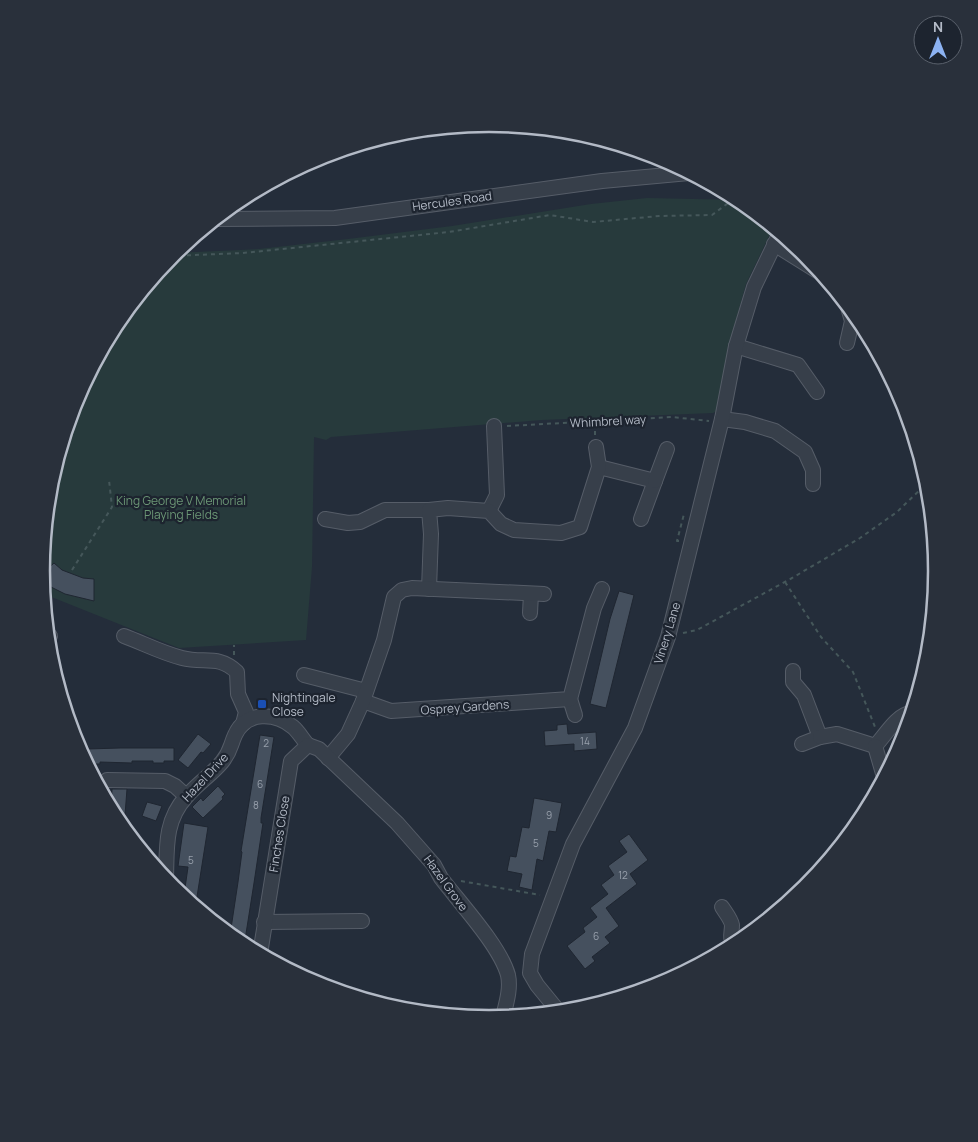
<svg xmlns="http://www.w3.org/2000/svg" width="978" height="1142" viewBox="0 0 978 1142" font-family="Manrope,sans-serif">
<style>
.green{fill:#273a3c}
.building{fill:#45505e;stroke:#1f2631}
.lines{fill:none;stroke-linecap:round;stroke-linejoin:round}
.minor-casing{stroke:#565d68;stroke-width:16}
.path{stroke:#45575a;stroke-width:2;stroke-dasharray:4 4;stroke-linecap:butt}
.minor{stroke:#373f4a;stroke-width:14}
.transit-dot{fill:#1a4fb4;stroke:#1d242f;stroke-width:2}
.labels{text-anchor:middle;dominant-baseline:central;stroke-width:4.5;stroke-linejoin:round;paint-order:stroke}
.number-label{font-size:10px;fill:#98a0ac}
.street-label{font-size:12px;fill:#b3bac6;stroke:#1d242f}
.park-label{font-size:12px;fill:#6b9675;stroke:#1d242f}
.poi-label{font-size:12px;fill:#b3bac6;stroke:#1d242f;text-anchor:start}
.rim{fill:none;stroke:#b3bac6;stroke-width:2.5}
</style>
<rect width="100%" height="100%" fill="#242d3a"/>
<!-- green -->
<path class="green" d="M647,198L740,200L773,228L746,284L730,342L719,410L713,413L542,420L331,437L326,440L314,437L312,567L306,640L179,648L44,594L41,571L50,483L75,399L117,322L174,253L259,249L348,239L452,226L591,204Z"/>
<!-- building -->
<g class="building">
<path d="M54,563L62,570L83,578L94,579V601L65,594L51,587L42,578V574Z"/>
<path d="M619,591L634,595L606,708L590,704L610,619Z"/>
<path d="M567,724L568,734L596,732L597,749L574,751V744L545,746L544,731L557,730V725Z"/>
<path d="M198,734L211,744L203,753L201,752L188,768L178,760Z"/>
<path d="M260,735L274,737L261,818V823H263L254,883L245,940H242V944L230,935L238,882L242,852L241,851Z"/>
<path d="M120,748H174V761H164V763H153V761H132V763L100,762V764H89V762H87V749Z"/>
<path d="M218,786L225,794L222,797L223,799L203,818L192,807L201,798L203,801Z"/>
<path d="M112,789H127L124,828L111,809Z"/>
<path d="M534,798L562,803L556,832L549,831L543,861L537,859L532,890L519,887L522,874L507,871L510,856L516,857L522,827L529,828Z"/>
<path d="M147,802L162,806L156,821L142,816Z"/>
<path d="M184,823L208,827L196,903L190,902L181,895L182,888H185L188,867L178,866Z"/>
<path d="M629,834L648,860L630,874L637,884L606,908L619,926L605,937L610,943L592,957L595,961L585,969L567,946L585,932L583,928L597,917L590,908L608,894L601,885L614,875L608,866L627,852L619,841Z"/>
</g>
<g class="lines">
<defs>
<g id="minor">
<path d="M215,219L335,218L602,181L689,173"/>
<path d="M774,244L822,274"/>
<path d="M847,304L852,321L847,343"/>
<path d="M736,346L798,365L817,392"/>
<path d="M722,419L745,422L775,431L805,452L813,470V484"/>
<path d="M599,467L655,481L641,519"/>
<path d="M655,481L667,449"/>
<path d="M489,511L497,495L494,426"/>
<path d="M325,519L348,523L360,522L385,510H429"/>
<path d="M429,589L431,534L429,510L448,508L489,511L501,524L514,530L561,533L580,527L599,467L596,447"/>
<path d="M530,613L531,594"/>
<path d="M48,635L50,636"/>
<path d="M124,636C143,643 162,653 182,658C204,664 218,654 237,672L238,694L246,712L243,724"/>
<path d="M793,671V682L804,695L820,737L802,744"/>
<path d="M304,675L366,691"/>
<path d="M570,699L575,715"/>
<path d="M363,701L391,711L570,699L594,608L602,589"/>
<path d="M820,737L837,734L875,746C885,736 896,715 911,713"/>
<path d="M875,746L884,777"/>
<path d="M328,758L348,734L363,701L384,640L394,597L402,590L412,588L544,594"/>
<path d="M107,780L165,781L175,786L186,796"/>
<path d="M166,880C167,849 164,821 186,797C197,784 211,775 222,762C231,751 230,746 235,735C246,710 276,713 293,727C299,732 303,740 308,745"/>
<path d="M722,907C725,912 731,919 732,925C732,933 729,938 734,945"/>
<path d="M264,922L362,921"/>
<path d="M260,954L291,761L308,745L319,749L397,823L434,865L441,878C460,903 500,946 508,975C511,989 506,1004 503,1017"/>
<path d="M559,1012L537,985L530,973L532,954L573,844L635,728L668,637L722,419L736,346L754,287L780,233"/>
</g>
</defs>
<!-- minor casing -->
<use href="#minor" class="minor-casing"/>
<!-- path -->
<g class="path">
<path d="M171,256L243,253L449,232L550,215L593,222L659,216L712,215L735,198"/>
<path d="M595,423V435"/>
<path d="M507,426L672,417L709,421"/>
<path d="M679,541H677L684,514"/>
<path d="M72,570L112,507L109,480"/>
<path d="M785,582L821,637L853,672L875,727"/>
<path d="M683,633L697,630L792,578L860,538L897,512L928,482"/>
<path d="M234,655V645"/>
<path d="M461,881L540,895"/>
</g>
<!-- minor -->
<use href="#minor" class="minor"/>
</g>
<!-- markers -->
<rect class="transit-dot" x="257" y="699" width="10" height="10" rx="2.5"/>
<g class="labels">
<!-- number labels -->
<g class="number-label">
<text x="585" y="741">14</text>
<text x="266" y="743">2</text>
<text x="260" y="784">6</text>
<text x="256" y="805">8</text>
<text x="549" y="815">9</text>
<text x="536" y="843">5</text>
<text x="191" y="860">5</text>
<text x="623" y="875">12</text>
<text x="596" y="936">6</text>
</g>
<!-- street labels -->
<g class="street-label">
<text transform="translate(452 201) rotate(-8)">Hercules Road</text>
<text transform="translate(608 421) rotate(-3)">Whimbrel way</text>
<text transform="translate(667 633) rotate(-73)">Vinery Lane</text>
<text transform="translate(465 707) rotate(-4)">Osprey Gardens</text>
<text transform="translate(205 777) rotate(-47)">Hazel Drive</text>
<text transform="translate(279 834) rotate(-81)">Finches Close</text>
<text transform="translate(446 883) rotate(54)">Hazel Grove</text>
</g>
<!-- park labels -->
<g class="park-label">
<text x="181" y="500">King George V Memorial<tspan x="181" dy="14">Playing Fields</tspan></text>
</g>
<!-- poi labels -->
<g class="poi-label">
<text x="272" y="697">Nightingale<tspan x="272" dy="14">Close</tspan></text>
</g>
</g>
<!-- crop -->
<path d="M0 0H978V1142H0ZM50 571a439 439 0 1 1 878 0a439 439 0 1 1-878 0Z" fill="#29303b" fill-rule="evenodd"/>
<path class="rim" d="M50 571a439 439 0 1 1 878 0a439 439 0 1 1-878 0Z"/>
<!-- north arrow -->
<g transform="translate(938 40)"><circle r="24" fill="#1d242f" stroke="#59606b"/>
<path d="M0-4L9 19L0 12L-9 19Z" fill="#8cb2f2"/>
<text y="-8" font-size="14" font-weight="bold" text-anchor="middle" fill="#b3bac6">N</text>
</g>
</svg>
